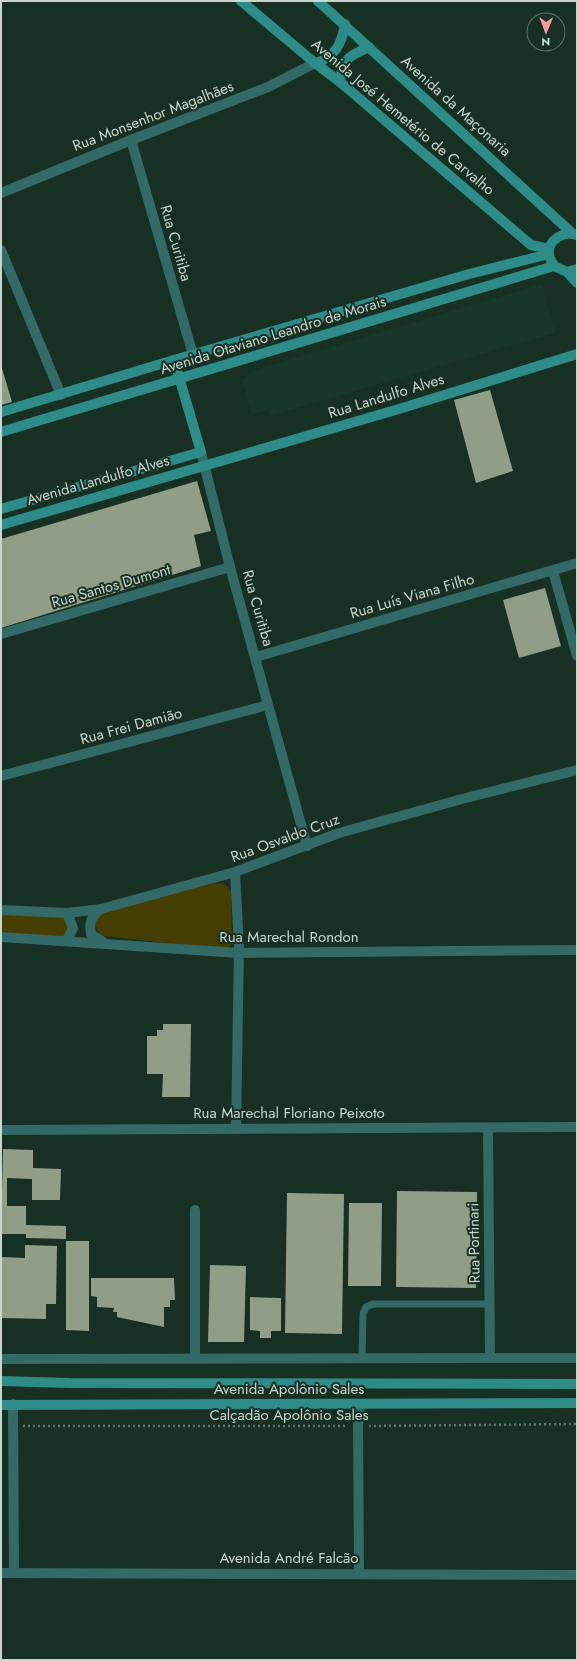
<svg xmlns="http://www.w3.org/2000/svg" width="578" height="1661" viewBox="0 0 578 1661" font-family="Jost,sans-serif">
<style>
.built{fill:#183728}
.green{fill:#453e00}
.building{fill:#919e87}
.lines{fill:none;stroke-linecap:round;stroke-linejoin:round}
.path{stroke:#63766c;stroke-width:2.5;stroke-dasharray:2 3;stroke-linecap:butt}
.lane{stroke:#336966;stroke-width:7}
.street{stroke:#336966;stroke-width:10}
.secondary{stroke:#2d8c87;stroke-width:10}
.labels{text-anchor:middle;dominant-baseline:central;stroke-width:4;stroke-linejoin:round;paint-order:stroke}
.street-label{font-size:15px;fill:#c8d6ce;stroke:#182f24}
</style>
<rect width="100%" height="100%" fill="#182f24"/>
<!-- built -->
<path class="built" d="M542,284L555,333L269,416L268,410L252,414L242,380L255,370Z"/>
<!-- green -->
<g class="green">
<path d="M215,883L225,884L231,891L232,941L229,948L222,949L104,936C94,931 94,921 100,913Z"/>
<path d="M1,911L64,916L69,925L65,936L61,937L1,932Z"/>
</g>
<!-- building -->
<g class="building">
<path d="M1,365L12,402L1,405Z"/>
<path d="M490,390L513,471L476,483L454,400Z"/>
<path d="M197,481L211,531L194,535L201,566L1,628V539Z"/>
<path d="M545,588L561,646L519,658L503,600Z"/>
<path d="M163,1024H191L190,1097H162L163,1074H147V1036H157V1030H163Z"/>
<path d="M3,1149L33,1150V1168L61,1169L60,1200H32V1179L7,1178V1206H26V1225L66,1226V1239L26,1238V1234H1Z"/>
<path d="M397,1191L477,1192L476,1288L396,1287Z"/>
<path d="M287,1193L344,1194L342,1334L285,1333Z"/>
<path d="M349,1203H382L381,1286H348Z"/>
<path d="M66,1241H89V1331L66,1330Z"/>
<path d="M25,1245L57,1246L56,1304H46V1319L1,1318V1257L25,1258Z"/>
<path d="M210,1265L246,1266L244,1342H208Z"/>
<path d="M91,1278H174L175,1300H170V1307H164V1327L117,1317V1312H113L114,1308L97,1307V1297L91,1296Z"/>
<path d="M250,1297L281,1298V1331H271V1338H260V1331L250,1330Z"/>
</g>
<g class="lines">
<!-- path -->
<g class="path">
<path d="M23,1426H346"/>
<path d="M369,1426L577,1424"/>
</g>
<!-- lane -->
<path class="lane" d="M362,1358L363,1314L366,1307L373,1304H490"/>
<!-- street -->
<g class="street">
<path d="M131,140L193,355"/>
<path d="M1,193L131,140L268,87L315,63"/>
<path d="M1,250L61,395"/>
<path d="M201,452L230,567L307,846"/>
<path d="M553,571L577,656"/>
<path d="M1,634L230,567"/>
<path d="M256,657L577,563"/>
<path d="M1,776L268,705"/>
<path d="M235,872L239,947L236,1129"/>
<path d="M101,909C91,916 89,923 91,934L103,942"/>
<path d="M1,910L67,913L101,909L235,872L339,833L462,799L577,770"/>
<path d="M1,937L239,953L577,950"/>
<path d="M67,940L73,928L67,913"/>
<path d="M488,1128L490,1358"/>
<path d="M1,1130L577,1127"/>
<path d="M195,1210V1358"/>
<path d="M1,1359L577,1358"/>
<path d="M13,1404L14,1573"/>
<path d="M1,1573L577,1575"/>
<path d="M359,1573L358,1426L360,1405"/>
</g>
<!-- secondary -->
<g class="secondary">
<path d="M241,1L315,63L340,82L531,245L549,249"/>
<path d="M318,1L573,234"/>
<path d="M315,63C335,58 342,43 345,24"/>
<path d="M340,82C342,59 349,56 369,47"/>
<path d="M576,235C565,230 547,240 549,254C549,258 552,262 554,266L567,272L577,269"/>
<path d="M567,272L577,283"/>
<path d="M1,412L174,360L469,274L549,254"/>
<path d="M1,432L554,266"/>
<path d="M1,509L201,452L174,360"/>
<path d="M1,525L399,409L577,354"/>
<path d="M1,1381L70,1383L577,1384"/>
<path d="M1,1405L577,1403"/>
</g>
</g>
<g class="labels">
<!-- street labels -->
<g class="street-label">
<text transform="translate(456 106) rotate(42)">Avenida da Maçonaria</text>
<text transform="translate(153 116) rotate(-21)">Rua Monsenhor Magalhães</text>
<text transform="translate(403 117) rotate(40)">Avenida José Hemetério de Carvalho</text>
<text transform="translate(176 243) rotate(74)">Rua Curitiba</text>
<text transform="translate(273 335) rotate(-17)">Avenida Otaviano Leandro de Morais</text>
<text transform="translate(386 396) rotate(-17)">Rua Landulfo Alves</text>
<text transform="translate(98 480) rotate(-16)">Avenida Landulfo Alves</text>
<text transform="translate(111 586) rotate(-16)">Rua Santos Dumont</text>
<text transform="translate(412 596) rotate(-16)">Rua Luís Viana Filho</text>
<text transform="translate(258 608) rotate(74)">Rua Curitiba</text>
<text transform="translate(131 726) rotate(-15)">Rua Frei Damião</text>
<text transform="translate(285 838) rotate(-20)">Rua Osvaldo Cruz</text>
<text x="289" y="937">Rua Marechal Rondon</text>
<text x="289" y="1113">Rua Marechal Floriano Peixoto</text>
<text transform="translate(474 1243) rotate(-91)">Rua Portinari</text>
<text x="289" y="1389">Avenida Apolônio Sales</text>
<text x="289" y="1415">Calçadão Apolônio Sales</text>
<text x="289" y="1558">Avenida André Falcão</text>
</g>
</g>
<!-- border -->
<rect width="578" height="1661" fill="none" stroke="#c8d6ce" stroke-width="4"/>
<!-- north arrow -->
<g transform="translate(546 32) rotate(181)"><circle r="19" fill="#182f24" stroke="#5e7268"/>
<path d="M0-3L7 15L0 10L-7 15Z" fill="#f49aa2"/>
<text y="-6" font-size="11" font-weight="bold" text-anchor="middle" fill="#c8d6ce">N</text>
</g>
</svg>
